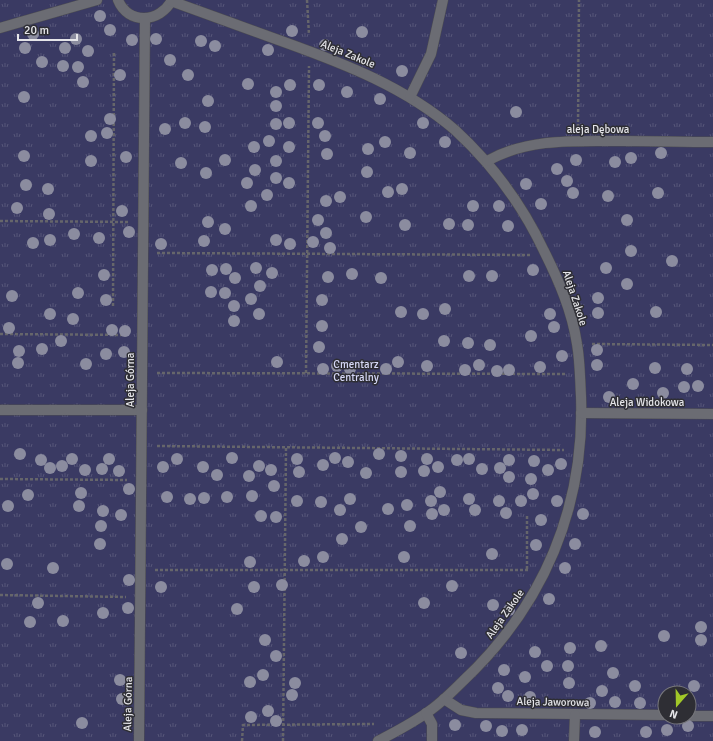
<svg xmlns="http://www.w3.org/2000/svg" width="713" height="741" viewBox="0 0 713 741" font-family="Signika,sans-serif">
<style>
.park{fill:url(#park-tufts);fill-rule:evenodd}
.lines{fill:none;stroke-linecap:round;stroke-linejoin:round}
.street-casing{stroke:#4c4c51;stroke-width:11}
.path{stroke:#66666b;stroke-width:2.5;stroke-dasharray:3 2;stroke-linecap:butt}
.street{stroke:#6b6c73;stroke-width:10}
.tree{fill:#8b8c9f}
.labels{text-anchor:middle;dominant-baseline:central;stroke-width:3;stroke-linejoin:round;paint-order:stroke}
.street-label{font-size:11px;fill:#e5e5e9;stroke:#2e2e34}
.park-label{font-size:11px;fill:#d7d9f7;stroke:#2e2e34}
</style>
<defs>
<pattern id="park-tufts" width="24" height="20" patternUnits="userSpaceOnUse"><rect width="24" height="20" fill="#3a3a63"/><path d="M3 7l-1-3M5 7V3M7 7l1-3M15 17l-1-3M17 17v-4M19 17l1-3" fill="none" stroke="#565679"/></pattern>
</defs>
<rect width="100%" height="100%" fill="#2e2e34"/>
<!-- park -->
<path class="park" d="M0,0H713V741H0ZM665,693H689V717H665Z"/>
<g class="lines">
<defs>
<g id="street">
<path d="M118,0C128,25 160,23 172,0"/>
<path d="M171,1C209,15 246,28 284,42C345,64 405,87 455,130C493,165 522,204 544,251C559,281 572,311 577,344C580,361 580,379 581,396C585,507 544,605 463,681C453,691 443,701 432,709C415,722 397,731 378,741"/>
<path d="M0,28L97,0"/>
<path d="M410,97L431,54L443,0"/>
<path d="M487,161C528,138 575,141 621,141C652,141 682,142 713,142"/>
<path d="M0,410H142"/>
<path d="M581,413L713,414"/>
<path d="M444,699L461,710L476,713L665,715"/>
<path d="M426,713L432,724V741"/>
<path d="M689,716H713"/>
<path d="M139,741L145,19"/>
<path d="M574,741L575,715"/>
</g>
</defs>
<!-- street casing -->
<use href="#street" class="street-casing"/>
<!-- path -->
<g class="path">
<path d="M307,0L309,35"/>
<path d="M578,127L579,0"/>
<path d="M0,221L129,222"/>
<path d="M157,253L530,255"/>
<path d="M113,306L114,51"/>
<path d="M0,334L127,335"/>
<path d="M592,344L713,345"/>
<path d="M157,373L566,374"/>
<path d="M306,373L309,66"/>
<path d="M157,446L564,450"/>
<path d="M0,479L127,480"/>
<path d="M527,516V570"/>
<path d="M155,570H528"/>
<path d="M0,595L126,597"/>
<path d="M242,741L243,725L374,724"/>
<path d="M283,741L286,447"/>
</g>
<!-- street -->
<use href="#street" class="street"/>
</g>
<!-- trees -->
<g class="tree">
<circle cx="100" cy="16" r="6"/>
<circle cx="110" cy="30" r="6"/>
<circle cx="292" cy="31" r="6"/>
<circle cx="362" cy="32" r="6"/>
<circle cx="33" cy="34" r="6"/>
<circle cx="76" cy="39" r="6"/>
<circle cx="156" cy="39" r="6"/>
<circle cx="132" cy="40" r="6"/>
<circle cx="201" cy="41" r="6"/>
<circle cx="325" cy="45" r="6"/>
<circle cx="215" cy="46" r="6"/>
<circle cx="25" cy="48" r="6"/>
<circle cx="65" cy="48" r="6"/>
<circle cx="268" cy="50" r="6"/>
<circle cx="88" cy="51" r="6"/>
<circle cx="170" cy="60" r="6"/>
<circle cx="42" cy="62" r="6"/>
<circle cx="63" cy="66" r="6"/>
<circle cx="78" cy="67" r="6"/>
<circle cx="402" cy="71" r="6"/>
<circle cx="120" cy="75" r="6"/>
<circle cx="188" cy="75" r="6"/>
<circle cx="83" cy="82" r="6"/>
<circle cx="248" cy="84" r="6"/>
<circle cx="290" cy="85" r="6"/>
<circle cx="319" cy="85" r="6"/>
<circle cx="276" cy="92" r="6"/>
<circle cx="347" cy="92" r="6"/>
<circle cx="24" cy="97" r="6"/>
<circle cx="380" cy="99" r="6"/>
<circle cx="208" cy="101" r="6"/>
<circle cx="276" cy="106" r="6"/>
<circle cx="516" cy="112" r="6"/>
<circle cx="110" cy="119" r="6"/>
<circle cx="185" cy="123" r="6"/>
<circle cx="289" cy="123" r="6"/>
<circle cx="318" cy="123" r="6"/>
<circle cx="423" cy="123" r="6"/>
<circle cx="276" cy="124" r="6"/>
<circle cx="205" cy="127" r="6"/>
<circle cx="165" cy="129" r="6"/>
<circle cx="107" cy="133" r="6"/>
<circle cx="91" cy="136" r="6"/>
<circle cx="325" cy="136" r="6"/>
<circle cx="269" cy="141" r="6"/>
<circle cx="385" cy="142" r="6"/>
<circle cx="445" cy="142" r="6"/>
<circle cx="254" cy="147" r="6"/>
<circle cx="289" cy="147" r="6"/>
<circle cx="368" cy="149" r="6"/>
<circle cx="410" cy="153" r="6"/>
<circle cx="661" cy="153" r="6"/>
<circle cx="327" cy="154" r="6"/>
<circle cx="24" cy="156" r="6"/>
<circle cx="126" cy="157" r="6"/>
<circle cx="631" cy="158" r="6"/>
<circle cx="225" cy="160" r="6"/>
<circle cx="576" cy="160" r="6"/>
<circle cx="91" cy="161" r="6"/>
<circle cx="276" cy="161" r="6"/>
<circle cx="615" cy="162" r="6"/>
<circle cx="181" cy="163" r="6"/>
<circle cx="557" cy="169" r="6"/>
<circle cx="255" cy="170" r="6"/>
<circle cx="367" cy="172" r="6"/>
<circle cx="206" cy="173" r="6"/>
<circle cx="276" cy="178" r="6"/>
<circle cx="567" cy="181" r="6"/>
<circle cx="247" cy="183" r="6"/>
<circle cx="289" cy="183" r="6"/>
<circle cx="526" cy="184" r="6"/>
<circle cx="26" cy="185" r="6"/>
<circle cx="48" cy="189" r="6"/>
<circle cx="402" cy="189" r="6"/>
<circle cx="388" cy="192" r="6"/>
<circle cx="573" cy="193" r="6"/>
<circle cx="658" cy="193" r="6"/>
<circle cx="267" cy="195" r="6"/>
<circle cx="608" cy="196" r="6"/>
<circle cx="340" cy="197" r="6"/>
<circle cx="326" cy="201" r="6"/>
<circle cx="541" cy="204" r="6"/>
<circle cx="251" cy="206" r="6"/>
<circle cx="473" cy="206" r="6"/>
<circle cx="499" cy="206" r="6"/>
<circle cx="17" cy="208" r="6"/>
<circle cx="122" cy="211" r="6"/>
<circle cx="49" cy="214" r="6"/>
<circle cx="366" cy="217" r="6"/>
<circle cx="318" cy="220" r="6"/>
<circle cx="627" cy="220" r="6"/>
<circle cx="208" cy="222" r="6"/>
<circle cx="449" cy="224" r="6"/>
<circle cx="405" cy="225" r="6"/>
<circle cx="468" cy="225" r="6"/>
<circle cx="508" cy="226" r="6"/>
<circle cx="225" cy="229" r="6"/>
<circle cx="129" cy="232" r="6"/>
<circle cx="326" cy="233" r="6"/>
<circle cx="74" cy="234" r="6"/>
<circle cx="99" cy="238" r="6"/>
<circle cx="50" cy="240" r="6"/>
<circle cx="276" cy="240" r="6"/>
<circle cx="204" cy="241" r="6"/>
<circle cx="313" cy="242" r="6"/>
<circle cx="33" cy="243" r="6"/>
<circle cx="161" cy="244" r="6"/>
<circle cx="290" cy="244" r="6"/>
<circle cx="330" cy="248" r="6"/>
<circle cx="631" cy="251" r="6"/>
<circle cx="672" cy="261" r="6"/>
<circle cx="256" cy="268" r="6"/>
<circle cx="606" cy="268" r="6"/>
<circle cx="226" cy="269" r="6"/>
<circle cx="212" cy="270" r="6"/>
<circle cx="533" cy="270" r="6"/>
<circle cx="272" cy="273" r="6"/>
<circle cx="352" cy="274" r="6"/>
<circle cx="104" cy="275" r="6"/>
<circle cx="469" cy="276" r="6"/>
<circle cx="492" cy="276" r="6"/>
<circle cx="328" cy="277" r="6"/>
<circle cx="235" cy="278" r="6"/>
<circle cx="381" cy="278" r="6"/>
<circle cx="627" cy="284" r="6"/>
<circle cx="260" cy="286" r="6"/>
<circle cx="211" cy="292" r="6"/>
<circle cx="78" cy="293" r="6"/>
<circle cx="225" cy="293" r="6"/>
<circle cx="12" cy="296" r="6"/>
<circle cx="598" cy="298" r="6"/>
<circle cx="251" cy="299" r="6"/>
<circle cx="106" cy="300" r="6"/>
<circle cx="322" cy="300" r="6"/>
<circle cx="234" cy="306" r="6"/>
<circle cx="445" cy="309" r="6"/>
<circle cx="401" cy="312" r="6"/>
<circle cx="656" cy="312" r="6"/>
<circle cx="598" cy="313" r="6"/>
<circle cx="50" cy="314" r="6"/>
<circle cx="259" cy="314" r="6"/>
<circle cx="423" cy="314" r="6"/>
<circle cx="550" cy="314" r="6"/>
<circle cx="73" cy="319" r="6"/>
<circle cx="234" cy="321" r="6"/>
<circle cx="322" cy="326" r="6"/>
<circle cx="554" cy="327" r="6"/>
<circle cx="9" cy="328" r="6"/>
<circle cx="112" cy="330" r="6"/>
<circle cx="125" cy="331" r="6"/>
<circle cx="531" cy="336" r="6"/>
<circle cx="61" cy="341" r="6"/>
<circle cx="444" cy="341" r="6"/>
<circle cx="468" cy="343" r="6"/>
<circle cx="490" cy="345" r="6"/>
<circle cx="319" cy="347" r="6"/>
<circle cx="42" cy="349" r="6"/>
<circle cx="597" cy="350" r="6"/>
<circle cx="19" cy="351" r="6"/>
<circle cx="124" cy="352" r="6"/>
<circle cx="106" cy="354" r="6"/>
<circle cx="562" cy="356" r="6"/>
<circle cx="277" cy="362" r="6"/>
<circle cx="398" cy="362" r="6"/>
<circle cx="18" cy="363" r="6"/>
<circle cx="86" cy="364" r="6"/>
<circle cx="479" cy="365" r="6"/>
<circle cx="597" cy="365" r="6"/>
<circle cx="337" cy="366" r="6"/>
<circle cx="427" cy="366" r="6"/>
<circle cx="540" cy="367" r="6"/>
<circle cx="655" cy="368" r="6"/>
<circle cx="323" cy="369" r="6"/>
<circle cx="350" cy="369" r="6"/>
<circle cx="386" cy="369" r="6"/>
<circle cx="687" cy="369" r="6"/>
<circle cx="465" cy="370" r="6"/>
<circle cx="509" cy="370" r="6"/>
<circle cx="497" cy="371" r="6"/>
<circle cx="633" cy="384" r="6"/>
<circle cx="698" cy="386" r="6"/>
<circle cx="684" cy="387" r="6"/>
<circle cx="663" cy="393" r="6"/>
<circle cx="609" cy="397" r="6"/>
<circle cx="20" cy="454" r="6"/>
<circle cx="379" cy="454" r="6"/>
<circle cx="401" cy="456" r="6"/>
<circle cx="232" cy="458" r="6"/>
<circle cx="335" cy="458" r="6"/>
<circle cx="72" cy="459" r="6"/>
<circle cx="109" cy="459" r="6"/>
<circle cx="177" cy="459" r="6"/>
<circle cx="297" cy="459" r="6"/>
<circle cx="427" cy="459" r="6"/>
<circle cx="469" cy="459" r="6"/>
<circle cx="41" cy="460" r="6"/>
<circle cx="457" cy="460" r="6"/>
<circle cx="509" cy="460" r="6"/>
<circle cx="534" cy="461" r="6"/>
<circle cx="348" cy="462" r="6"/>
<circle cx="561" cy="464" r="6"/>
<circle cx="323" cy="465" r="6"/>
<circle cx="62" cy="466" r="6"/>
<circle cx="259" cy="466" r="6"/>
<circle cx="163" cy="467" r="6"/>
<circle cx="203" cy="467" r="6"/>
<circle cx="438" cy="467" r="6"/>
<circle cx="50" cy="468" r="6"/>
<circle cx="500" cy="468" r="6"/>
<circle cx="102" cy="469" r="6"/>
<circle cx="482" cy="469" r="6"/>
<circle cx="85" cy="470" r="6"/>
<circle cx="271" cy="470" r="6"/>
<circle cx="548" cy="470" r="6"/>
<circle cx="119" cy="471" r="6"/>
<circle cx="424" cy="471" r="6"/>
<circle cx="299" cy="472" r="6"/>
<circle cx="401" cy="472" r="6"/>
<circle cx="366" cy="473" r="6"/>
<circle cx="217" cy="475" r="6"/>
<circle cx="249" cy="476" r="6"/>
<circle cx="509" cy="477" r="6"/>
<circle cx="531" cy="479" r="6"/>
<circle cx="274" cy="486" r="6"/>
<circle cx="129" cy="489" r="6"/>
<circle cx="440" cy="492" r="6"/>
<circle cx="81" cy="493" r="6"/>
<circle cx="533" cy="494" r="6"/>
<circle cx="28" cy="495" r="6"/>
<circle cx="252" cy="496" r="6"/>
<circle cx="167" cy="497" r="6"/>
<circle cx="227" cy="497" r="6"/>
<circle cx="204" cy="498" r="6"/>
<circle cx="190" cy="499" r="6"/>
<circle cx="350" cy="499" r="6"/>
<circle cx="469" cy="499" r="6"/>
<circle cx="297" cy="501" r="6"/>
<circle cx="431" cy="501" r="6"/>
<circle cx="499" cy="501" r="6"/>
<circle cx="521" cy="501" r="6"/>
<circle cx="557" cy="501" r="6"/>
<circle cx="321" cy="502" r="6"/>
<circle cx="407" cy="505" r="6"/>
<circle cx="8" cy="506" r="6"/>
<circle cx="79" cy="506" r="6"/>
<circle cx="388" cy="509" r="6"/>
<circle cx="340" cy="510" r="6"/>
<circle cx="444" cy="510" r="6"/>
<circle cx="475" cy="510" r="6"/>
<circle cx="103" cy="511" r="6"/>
<circle cx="506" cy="513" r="6"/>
<circle cx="432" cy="514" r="6"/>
<circle cx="583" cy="514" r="6"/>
<circle cx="121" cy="515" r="6"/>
<circle cx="261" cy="516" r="6"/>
<circle cx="276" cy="517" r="6"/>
<circle cx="541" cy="520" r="6"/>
<circle cx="101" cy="526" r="6"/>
<circle cx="410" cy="526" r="6"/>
<circle cx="361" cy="527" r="6"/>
<circle cx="342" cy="539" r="6"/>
<circle cx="100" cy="544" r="6"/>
<circle cx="575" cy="544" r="6"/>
<circle cx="536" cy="545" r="6"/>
<circle cx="492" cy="554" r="6"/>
<circle cx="323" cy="557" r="6"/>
<circle cx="404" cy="557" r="6"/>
<circle cx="304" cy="561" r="6"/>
<circle cx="250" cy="562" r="6"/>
<circle cx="7" cy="564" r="6"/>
<circle cx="53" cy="568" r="6"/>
<circle cx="565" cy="568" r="6"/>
<circle cx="129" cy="580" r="6"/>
<circle cx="282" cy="585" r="6"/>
<circle cx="452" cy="586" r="6"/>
<circle cx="161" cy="587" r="6"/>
<circle cx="254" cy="587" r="6"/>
<circle cx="549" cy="599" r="6"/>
<circle cx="38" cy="603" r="6"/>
<circle cx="424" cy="603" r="6"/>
<circle cx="493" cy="605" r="6"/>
<circle cx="128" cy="608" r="6"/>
<circle cx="237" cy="609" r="6"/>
<circle cx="509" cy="610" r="6"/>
<circle cx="103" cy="613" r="6"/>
<circle cx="63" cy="621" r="6"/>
<circle cx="30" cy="622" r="6"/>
<circle cx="701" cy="627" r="6"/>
<circle cx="664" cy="636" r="6"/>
<circle cx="265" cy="640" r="6"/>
<circle cx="701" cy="640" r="6"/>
<circle cx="601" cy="646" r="6"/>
<circle cx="570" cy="648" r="6"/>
<circle cx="535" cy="652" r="6"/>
<circle cx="461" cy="653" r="6"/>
<circle cx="276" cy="656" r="6"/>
<circle cx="547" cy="666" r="6"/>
<circle cx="568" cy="666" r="6"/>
<circle cx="504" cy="670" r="6"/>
<circle cx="613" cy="673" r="6"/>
<circle cx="263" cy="675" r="6"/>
<circle cx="525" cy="677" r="6"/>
<circle cx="120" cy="680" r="6"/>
<circle cx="250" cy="682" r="6"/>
<circle cx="295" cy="683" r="6"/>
<circle cx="569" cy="683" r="6"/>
<circle cx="635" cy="686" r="6"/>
<circle cx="694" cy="686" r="6"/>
<circle cx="498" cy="688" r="6"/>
<circle cx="602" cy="691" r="6"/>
<circle cx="292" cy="695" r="6"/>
<circle cx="508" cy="696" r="6"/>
<circle cx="530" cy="697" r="6"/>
<circle cx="122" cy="699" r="6"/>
<circle cx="615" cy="702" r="6"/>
<circle cx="590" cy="703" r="6"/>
<circle cx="640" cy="703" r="6"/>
<circle cx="268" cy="711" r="6"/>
<circle cx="251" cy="717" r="6"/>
<circle cx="276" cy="721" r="6"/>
<circle cx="82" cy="723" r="6"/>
<circle cx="455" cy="725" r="6"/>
<circle cx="486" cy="726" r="6"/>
<circle cx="688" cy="726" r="6"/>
<circle cx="522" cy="730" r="6"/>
<circle cx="667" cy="730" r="6"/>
<circle cx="502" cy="731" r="6"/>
<circle cx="595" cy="732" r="6"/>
<circle cx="646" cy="732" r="6"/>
</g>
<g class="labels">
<!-- street labels -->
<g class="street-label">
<text transform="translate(348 54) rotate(22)">Aleja Zakole</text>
<text x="598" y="129">aleja Dębowa</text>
<text transform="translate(575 298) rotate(72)">Aleja Zakole</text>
<text transform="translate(130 380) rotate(-90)">Aleja Górna</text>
<text x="647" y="402">Aleja Widokowa</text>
<text transform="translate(505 614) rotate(-55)">Aleja Zakole</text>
<text transform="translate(553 702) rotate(1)">Aleja Jaworowa</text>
<text transform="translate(128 704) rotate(-89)">Aleja Górna</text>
</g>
<!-- park labels -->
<g class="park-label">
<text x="356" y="364">Cmentarz<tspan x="356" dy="13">Centralny</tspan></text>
</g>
</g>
<!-- north arrow -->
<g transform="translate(677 705) rotate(200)"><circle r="19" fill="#2e2e34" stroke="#77777c"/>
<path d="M0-3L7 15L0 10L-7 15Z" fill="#a2c928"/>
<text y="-6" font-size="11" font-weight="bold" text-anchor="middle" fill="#e5e5e9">N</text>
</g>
<!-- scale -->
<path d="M18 34v6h59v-6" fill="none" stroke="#e5e5e9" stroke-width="2"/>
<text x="24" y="34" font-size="12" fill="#e5e5e9" stroke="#2e2e34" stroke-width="3" paint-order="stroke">20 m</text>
</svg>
